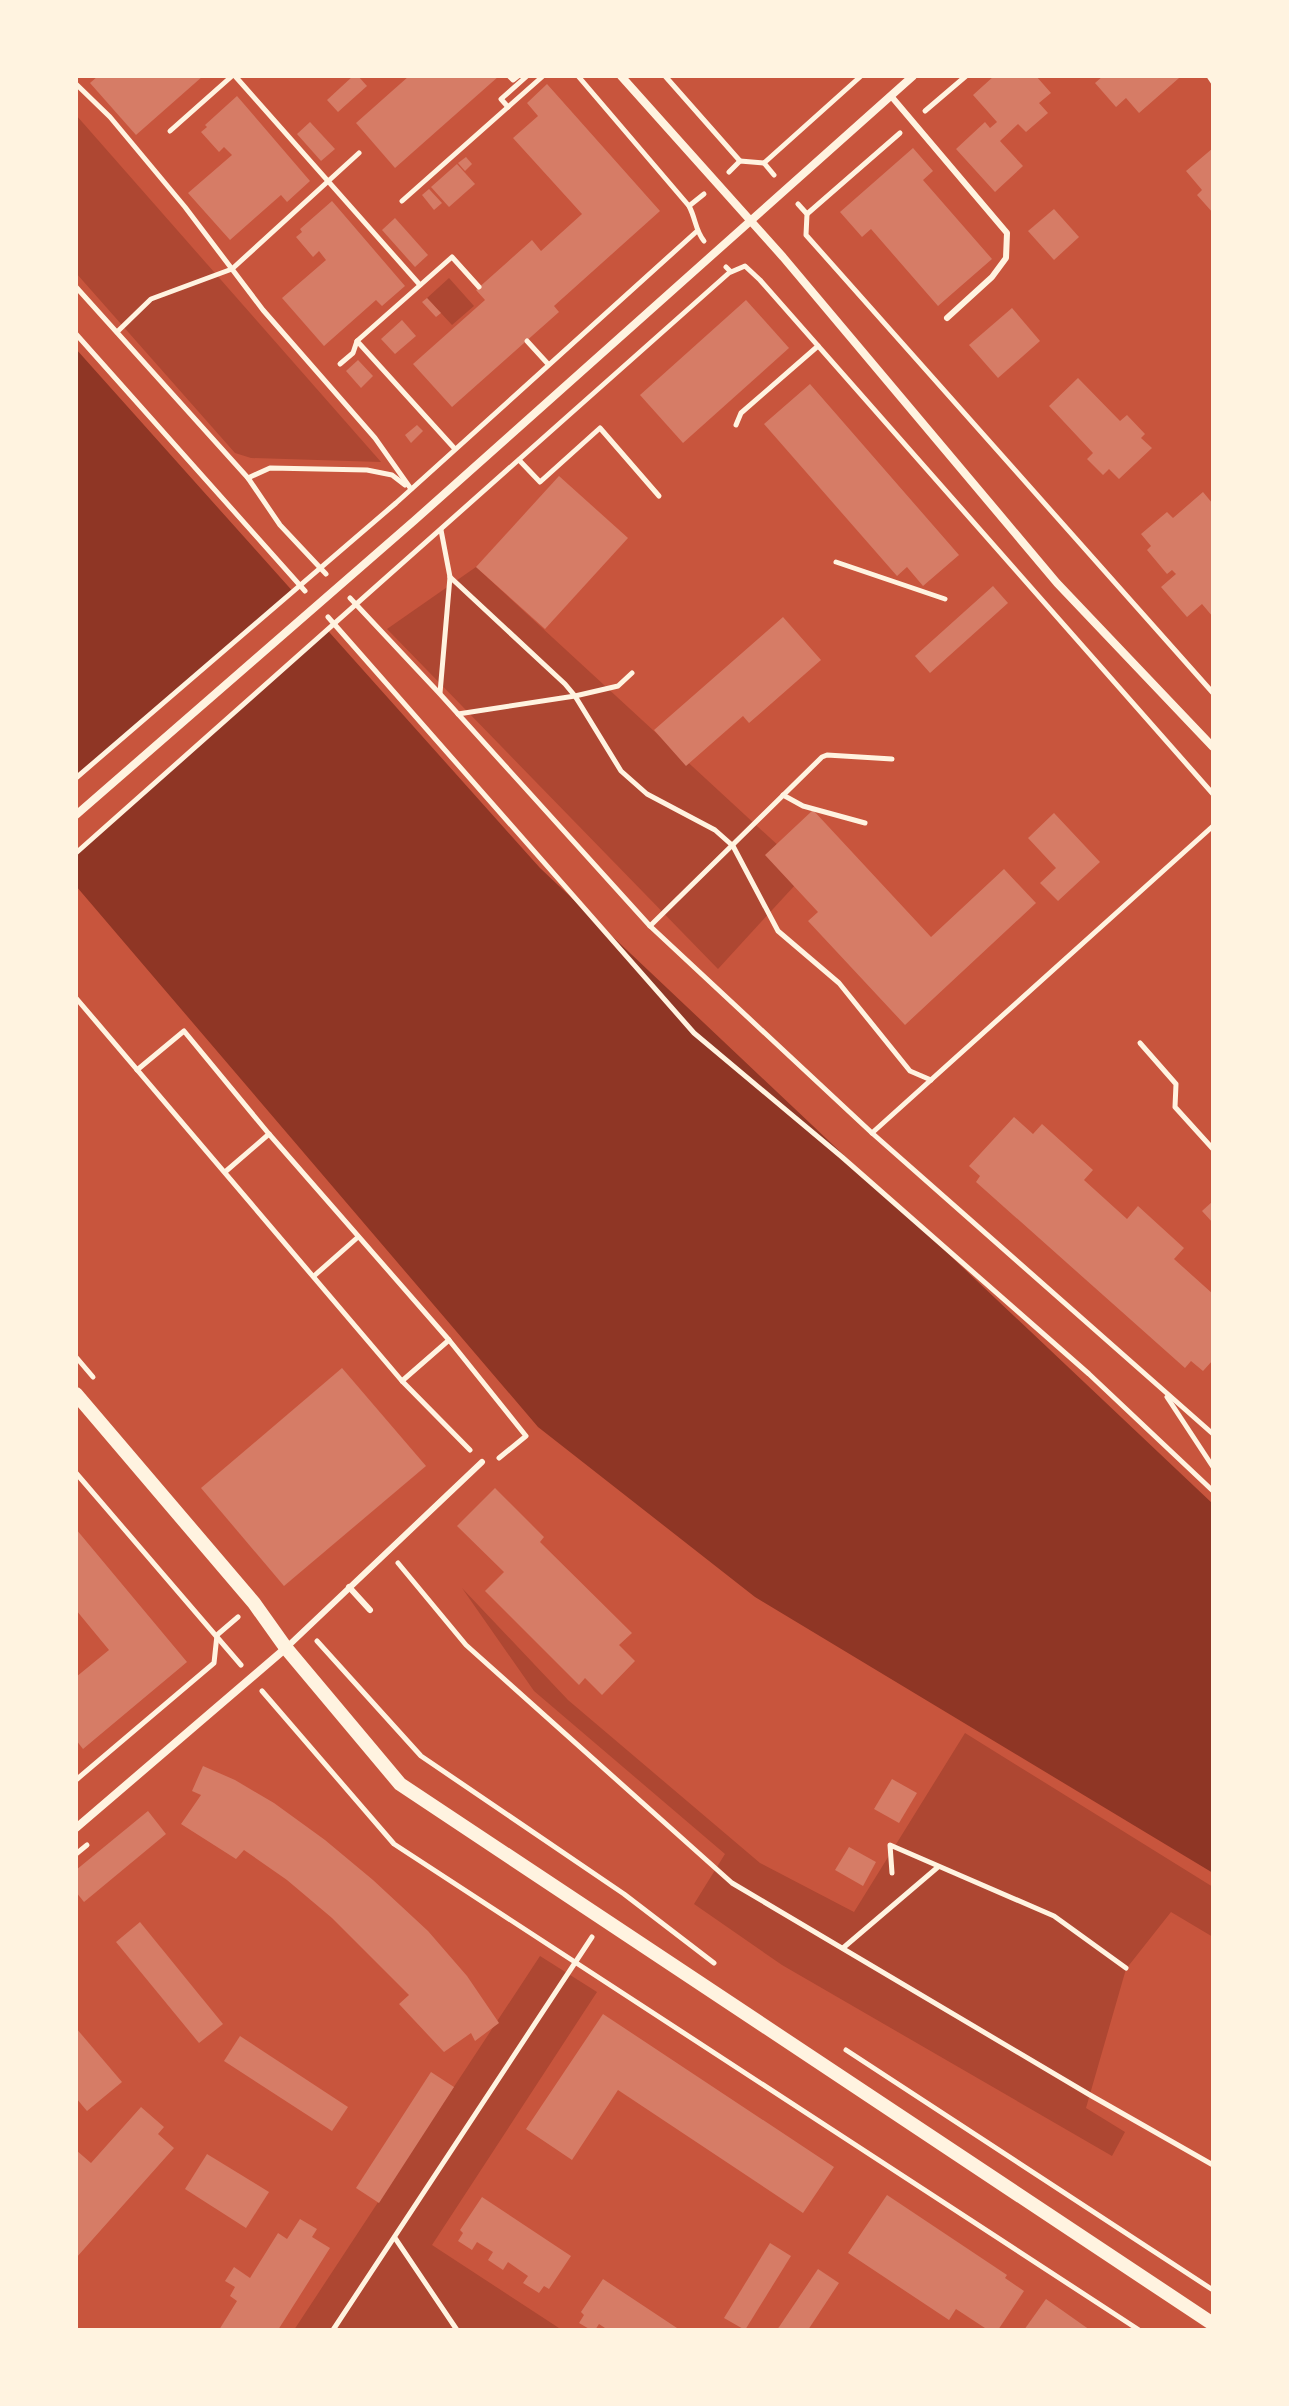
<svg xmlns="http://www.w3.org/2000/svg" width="1289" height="2406" viewBox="0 0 1289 2406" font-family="Georgia,serif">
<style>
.green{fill:#ae4732}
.water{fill:#8f3625}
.pier{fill:#c8553d}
.building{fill:#d67c66}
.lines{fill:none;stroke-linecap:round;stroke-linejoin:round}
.path{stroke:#fff3e0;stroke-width:5}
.service{stroke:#fff3e0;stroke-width:6}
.minor{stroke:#fff3e0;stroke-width:8}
.tertiary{stroke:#fff3e0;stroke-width:14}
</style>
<rect width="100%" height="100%" fill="#c8553d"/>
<!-- green -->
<g class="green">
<path d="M76,115L381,462L251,458L235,453L76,273Z"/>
<path d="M449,278L474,306L452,325L427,298Z"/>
<path d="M476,567L807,872L718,969L387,629Z"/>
<path d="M462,1588L568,1700L760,1863L854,1912L965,1733L1213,1887V1937L1171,1912L1126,1969L1086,2108L1125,2132L1112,2156L782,1965L694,1904L725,1854L534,1691Z"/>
<path d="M540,1956L597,1992L432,2245L562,2330H294Z"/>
</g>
<!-- water -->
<path class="water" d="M76,349L540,868L1213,1504V1873L755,1597L538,1427L76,886Z"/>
<!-- pier -->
<path class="pier" d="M296,589L331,628L76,853V778Z"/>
<!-- building -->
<g class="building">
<path d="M98,76H203L136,135L90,83Z"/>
<path d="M353,76H358L367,86L338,112L327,100Z"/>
<path d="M409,76H499L395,168L356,123Z"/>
<path d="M994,76H1036L1051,93L1039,103L1048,113L1026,132L1018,124L1000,141L1023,166L995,192L956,149L985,122L990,128L997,122L973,95Z"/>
<path d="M1103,76H1177L1179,78L1139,113L1126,98L1116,107L1095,83Z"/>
<path d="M547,84L660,211L554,306L559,312L452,407L413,364L485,300L476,290L532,240L541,251L582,214L513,138L538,116L527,103Z"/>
<path d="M237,96L310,181L287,202L281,195L230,240L188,193L232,155L224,147L219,152L201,132L207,127L205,125Z"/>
<path d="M310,122L335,149L321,161L297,134Z"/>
<path d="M913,148L933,171L923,180L992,259L938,306L871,229L862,237L840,212Z"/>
<path d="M1213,148V213L1197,195L1202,190L1186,171Z"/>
<path d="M466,157L472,164L465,171L458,163Z"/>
<path d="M457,164L475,184L449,207L431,187Z"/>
<path d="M429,189L442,203L434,210L422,195Z"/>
<path d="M332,201L405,286L382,306L376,300L324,346L282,298L326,260L319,251L313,257L296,237L302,232L300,229Z"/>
<path d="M1054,209L1079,237L1054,260L1028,231Z"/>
<path d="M395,218L428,255L415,267L382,230Z"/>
<path d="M427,298L441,313L436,317L422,302Z"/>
<path d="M746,300L789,348L683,443L640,395Z"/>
<path d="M1012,308L1040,341L998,378L969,345Z"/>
<path d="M402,320L416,336L395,354L381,339Z"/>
<path d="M358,360L373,376L361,388L346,371Z"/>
<path d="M1078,378L1120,421L1127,415L1145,434L1141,438L1152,448L1119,479L1109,469L1103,475L1087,459L1093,453L1049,406Z"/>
<path d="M810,384L959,555L923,586L907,567L897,576L764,424Z"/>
<path d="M417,425L423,431L411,443L405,435Z"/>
<path d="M559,476L628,538L545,629L476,567Z"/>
<path d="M1203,492L1213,504V617L1202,604L1187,617L1161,587L1176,574L1172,570L1167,574L1147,550L1151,546L1141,534L1167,512L1173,518Z"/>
<path d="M993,586L1008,603L930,673L915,656Z"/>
<path d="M783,617L821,660L749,723L743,716L686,766L654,730Z"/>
<path d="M813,810L931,937L1004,869L1036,903L905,1025L808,921L818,912L765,855Z"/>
<path d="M1054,813L1100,862L1058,901L1040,883L1056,868L1028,838Z"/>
<path d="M1014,1117L1033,1134L1042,1124L1093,1170L1084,1180L1127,1219L1138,1206L1184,1248L1174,1259L1213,1294V1360L1203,1371L1191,1361L1185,1368L976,1182L980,1176L969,1166Z"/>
<path d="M1213,1201V1223L1202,1211Z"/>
<path d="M342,1368L426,1466L284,1586L201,1488Z"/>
<path d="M495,1488L544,1537L540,1542L632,1633L619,1645L635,1661L602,1695L585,1678L579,1685L485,1591L504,1572L457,1526Z"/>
<path d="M76,1529L187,1662L83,1749L76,1740V1677L109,1650L76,1610Z"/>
<path d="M203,1766L235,1780L274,1803L325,1840L373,1880L428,1931L467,1976L499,2023L475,2041L471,2033L444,2052L399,2004L409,1995L332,1918L287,1880L244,1850L236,1859L181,1824L201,1795L192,1791Z"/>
<path d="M892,1779L917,1793L899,1823L874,1809Z"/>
<path d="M148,1811L166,1834L84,1902L76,1892V1870Z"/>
<path d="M849,1847L876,1862L863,1886L835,1870Z"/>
<path d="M140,1922L223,2024L199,2043L116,1942Z"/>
<path d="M603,2014L834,2167L803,2213L618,2090L572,2160L526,2129Z"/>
<path d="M76,2028L122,2082L87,2111L76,2098Z"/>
<path d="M240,2036L348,2107L332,2131L224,2061Z"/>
<path d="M431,2072L454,2087L379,2203L356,2188Z"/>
<path d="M141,2107L164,2127L158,2134L174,2148L76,2258V2150L91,2163Z"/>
<path d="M207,2154L269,2192L246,2228L185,2189Z"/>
<path d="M887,2195L1007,2275L1005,2278L1024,2291L998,2330H988L956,2309L949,2320L848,2253Z"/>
<path d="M482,2197L571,2256L549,2289L544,2286L539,2293L523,2283L528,2276L508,2262L503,2270L488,2260L493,2252L477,2242L472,2250L458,2241L463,2233L460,2230Z"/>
<path d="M300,2219L317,2229L312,2237L330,2248L278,2330H219L237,2301L230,2296L235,2287L225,2281L234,2267L250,2278L278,2233L287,2239Z"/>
<path d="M770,2243L791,2256L745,2330L724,2318Z"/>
<path d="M818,2269L839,2283L808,2330H777Z"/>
<path d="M603,2279L680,2330H608L599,2324L595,2330H591L579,2323L584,2315L581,2312Z"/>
<path d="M1046,2299L1090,2330H1024Z"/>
</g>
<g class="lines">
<!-- path -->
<g class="path">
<path d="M235,76L420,285"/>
<path d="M509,76L513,80L518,76"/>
<path d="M578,76L689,206C696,219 695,230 704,241"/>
<path d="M665,76L740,161"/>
<path d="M1209,76L1213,82"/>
<path d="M76,84L110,117L185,207L263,310L375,438L411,489"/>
<path d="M508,107L501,99L527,76"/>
<path d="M925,111L966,76"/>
<path d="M170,131L232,76"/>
<path d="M764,163L774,175"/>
<path d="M729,172L740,161L764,163L861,76"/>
<path d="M402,201L543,76"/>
<path d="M798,204L807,214L806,235L1213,693"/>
<path d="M689,206L704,194"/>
<path d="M807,214L900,133"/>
<path d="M726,267L731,272L745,266L760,280L1213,794"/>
<path d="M76,287L248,478L280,525L326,574"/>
<path d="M117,332L151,299L232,269L359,153"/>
<path d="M76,334L305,591"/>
<path d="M527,341L548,364"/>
<path d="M340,364L353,353L357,341"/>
<path d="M736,425L741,413L818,346"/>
<path d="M455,449L357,341L452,257L479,287"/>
<path d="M519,460L540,482L600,428L659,496"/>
<path d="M248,478L270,468L367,470L392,475L405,485"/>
<path d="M836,562L945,599"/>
<path d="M450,577L565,684L575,696L621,771L647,794L715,830L733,846L778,931L839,983L910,1071L931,1080"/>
<path d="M350,598L440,694L650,926L872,1133L1213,1434"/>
<path d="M328,617L694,1033L842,1157L1089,1374L1213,1491"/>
<path d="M440,693L450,577L441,530"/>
<path d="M458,714L575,696L618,686L632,673"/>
<path d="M76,778L396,503L696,232"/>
<path d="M783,795L803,806L865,823"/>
<path d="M76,853L730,272"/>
<path d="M650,926L822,757L827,755L892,759"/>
<path d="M76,998L402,1381L470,1450"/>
<path d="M1140,1043L1176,1084L1175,1107L1213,1149"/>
<path d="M137,1070L184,1031L269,1134L449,1340L526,1436L499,1458"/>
<path d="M872,1133L1213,826"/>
<path d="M225,1172L269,1134"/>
<path d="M314,1276L358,1237"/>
<path d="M76,1357L93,1377"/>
<path d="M402,1381L449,1340"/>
<path d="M1167,1397L1213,1467"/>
<path d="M76,1473L241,1665"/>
<path d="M398,1563L466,1645L732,1883L1090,2095L1213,2165"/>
<path d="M317,1641L421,1756L624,1894L714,1963"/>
<path d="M262,1691L394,1844L1139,2330"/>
<path d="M76,1780L214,1663L217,1635L238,1617"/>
<path d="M76,1854L87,1845"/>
<path d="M892,1873L890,1845L1054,1916L1126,1968"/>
<path d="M843,1948L938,1867"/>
<path d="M846,2050L1213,2290"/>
<path d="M395,2238L457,2330"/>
<path d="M333,2330L592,1937"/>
</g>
<!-- service -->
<g class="service">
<path d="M891,96L1007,233L1006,258L992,277L947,318"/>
<path d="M349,1587L370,1610"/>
<path d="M286,1648L482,1462"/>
</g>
<!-- minor -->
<g class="minor">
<path d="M621,76L783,257L1057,583L1213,747"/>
<path d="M76,815L415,520L913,76"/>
<path d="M76,1828L286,1648"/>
</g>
<!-- tertiary -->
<path class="tertiary" d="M76,1394L254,1603L286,1648L400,1784L1213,2324"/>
</g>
<!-- border -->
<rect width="1289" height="2406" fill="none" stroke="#fff3e0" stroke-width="156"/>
</svg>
